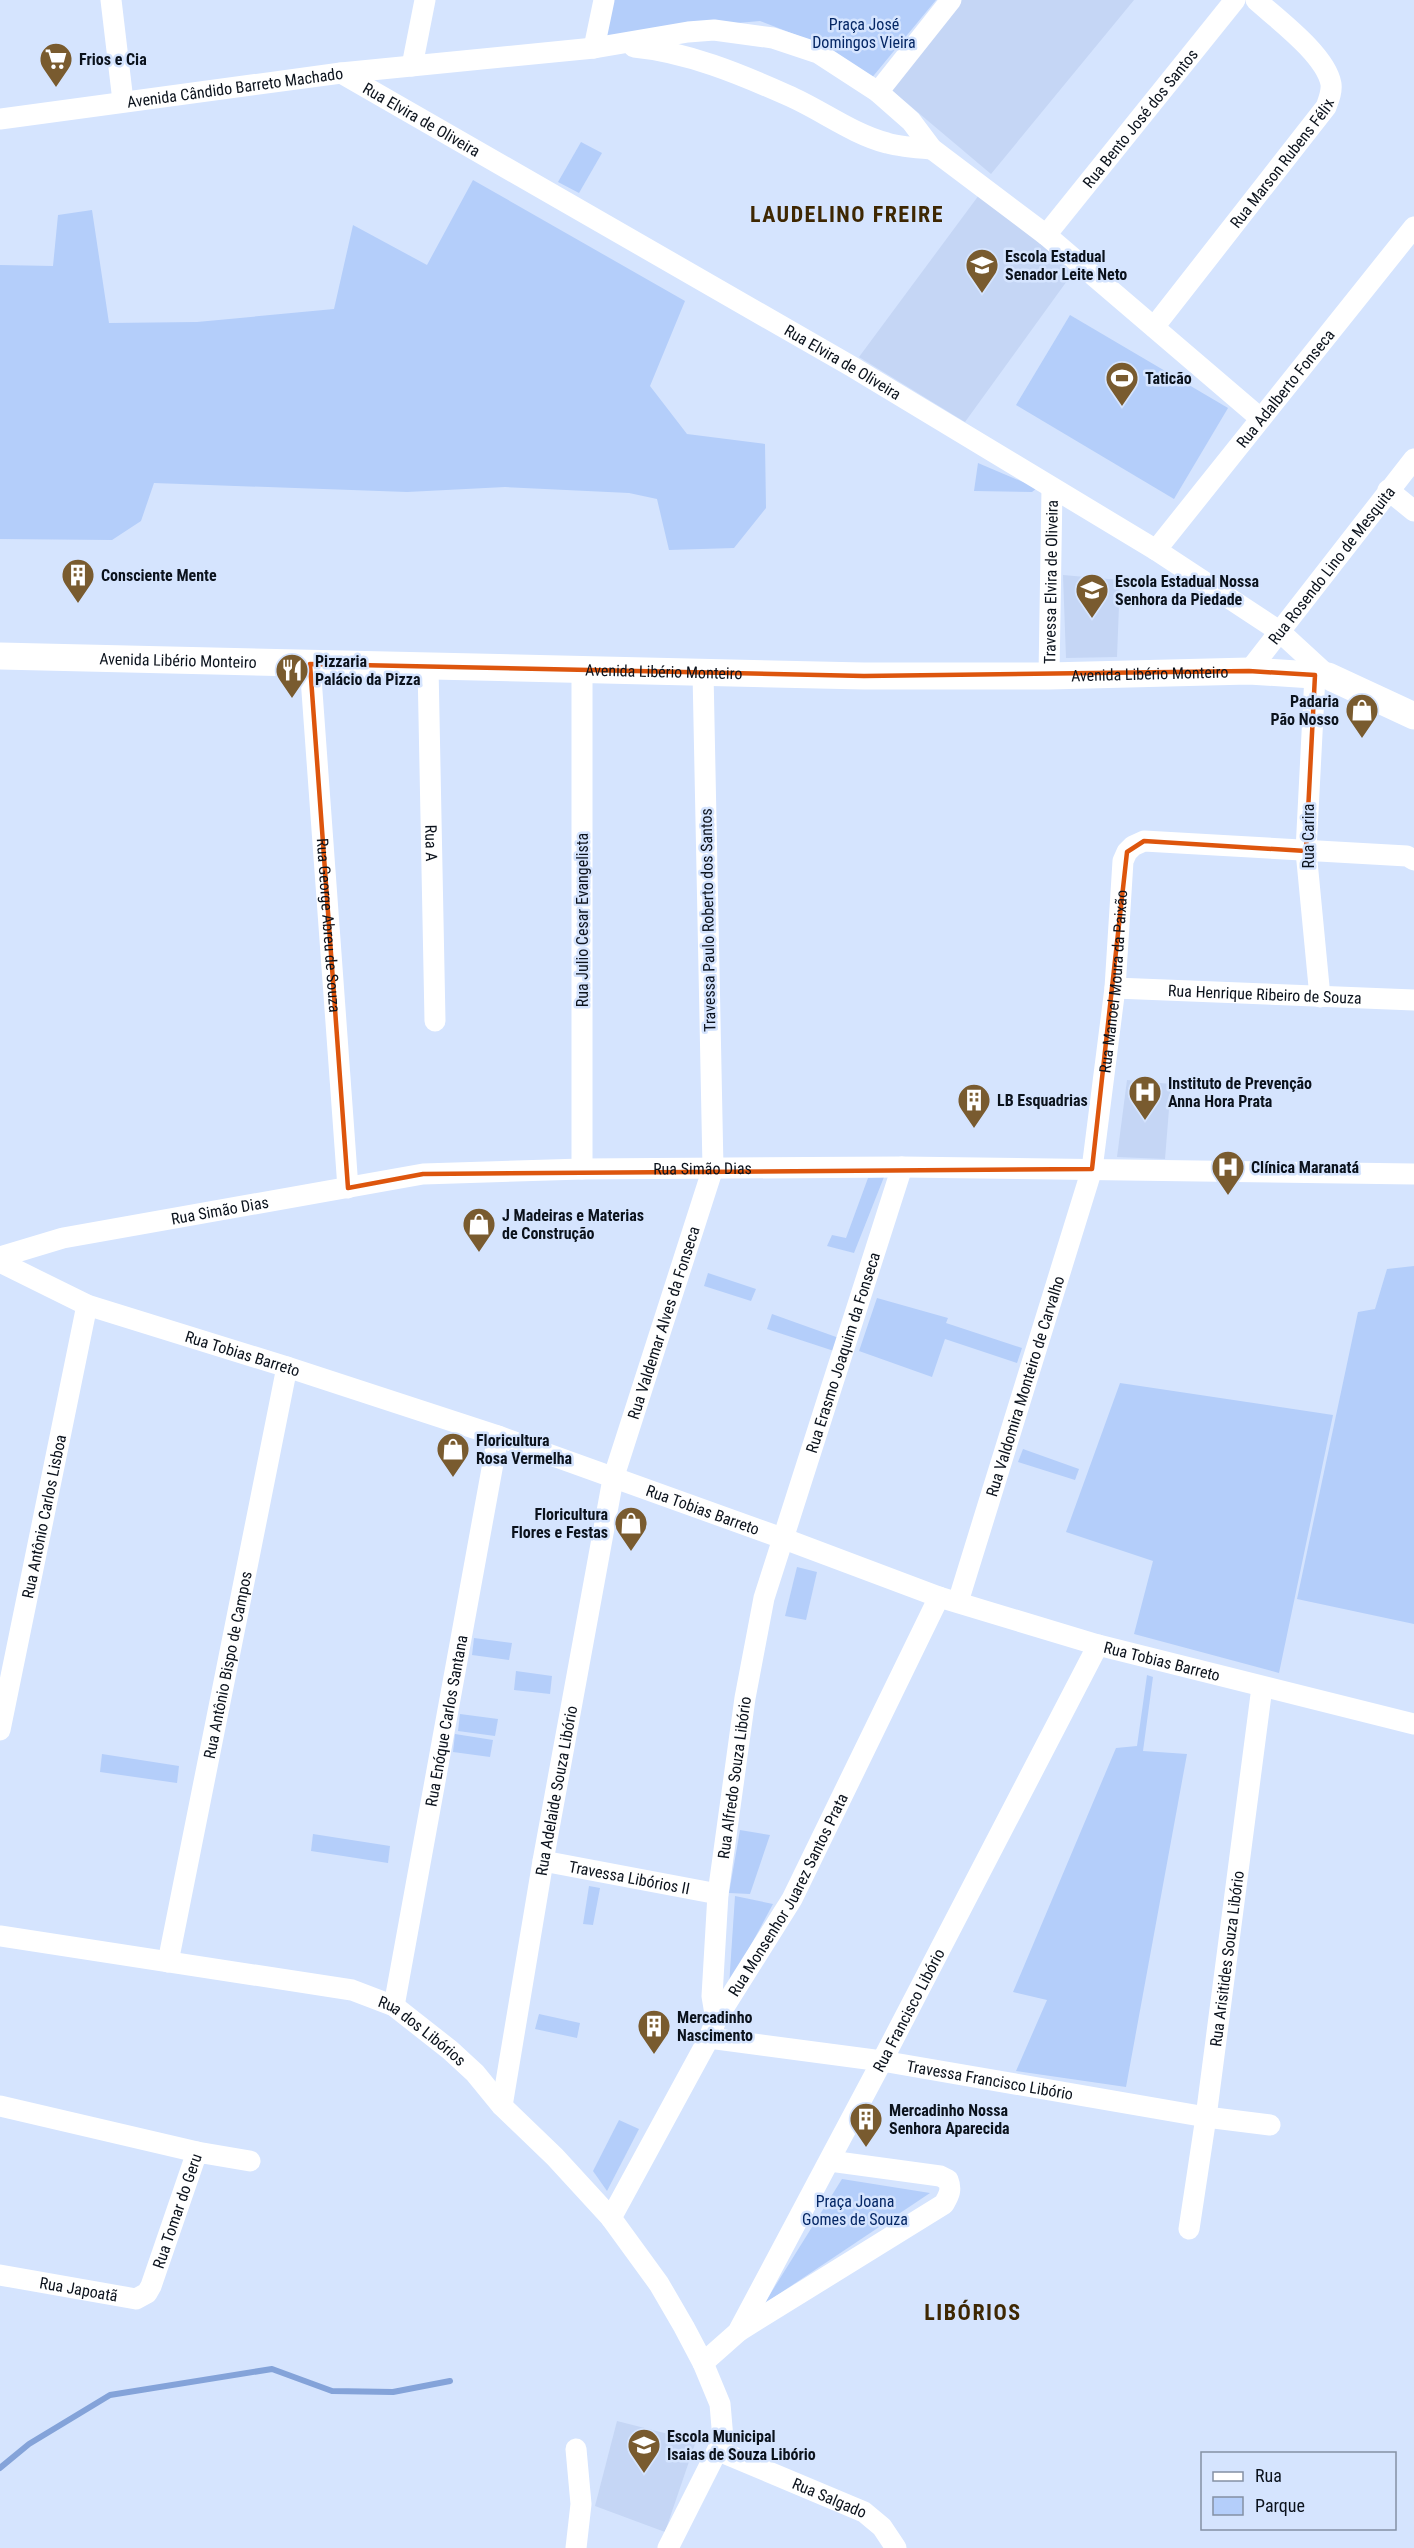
<svg xmlns="http://www.w3.org/2000/svg" width="1414" height="2548" viewBox="0 0 1414 2548" font-family="'Roboto Condensed',sans-serif">
<style>
.built{fill:#c5d6f5}
.green{fill:#b4cefa}
.lines{fill:none;stroke-linecap:round;stroke-linejoin:round}
.stream{stroke:#84a3d9;stroke-width:6}
.minor{stroke:#fff;stroke-width:21}
.major{stroke:#fff;stroke-width:27}
.marked{fill:none;stroke:#dd550d;stroke-width:4.5;stroke-linejoin:round}
.labels{text-anchor:middle;dominant-baseline:central;stroke-width:5;stroke-linejoin:round;paint-order:stroke}
.park-label{font-size:16px;fill:#052765;stroke:#d5e4fe}
.poi-label{font-size:16px;font-weight:bold;fill:#0b121c;stroke:#d5e4fe;text-anchor:start}
.street-label{font-size:16px;fill:#0b121c;stroke:#d5e4fe}
.district-label{font-size:22px;font-weight:bold;letter-spacing:1.5px;fill:#3e2702;stroke:#d5e4fe}
</style>
<rect width="100%" height="100%" fill="#d5e4fe"/>
<!-- built -->
<g class="built">
<path d="M961,0H1134L991,174L889,88Z"/>
<path d="M979,195L1040,242L1072,274L965,422L859,357Z"/>
<path d="M1063,575L1120,580L1117,657L1066,658Z"/>
<path d="M1127,1080L1171,1084L1165,1159L1117,1157Z"/>
<path d="M617,2421L696,2441L665,2532L595,2506Z"/>
</g>
<!-- green -->
<g class="green">
<path d="M612,0H936L870,80L825,46L760,21L692,27L603,45Z"/>
<path d="M581,142L602,153L579,193L558,182Z"/>
<path d="M473,180L685,301L650,386L687,434L765,444L766,508L734,548L669,550L657,499L629,493L505,487L407,492L154,483L141,521L112,540L0,539V265L53,266L58,215L92,210L109,323L197,322L334,309L353,225L427,265Z"/>
<path d="M1070,315L1228,408L1174,499L1016,405Z"/>
<path d="M978,463L1037,488L1032,492L974,491Z"/>
<path d="M884,1177L854,1253L827,1246L832,1235L846,1238L868,1178Z"/>
<path d="M1414,1266V1624L1297,1599L1358,1312L1375,1309L1387,1269Z"/>
<path d="M708,1273L756,1289L751,1301L704,1286Z"/>
<path d="M877,1298L948,1318L946,1323L1022,1348L1017,1363L945,1339L932,1377L859,1351Z"/>
<path d="M772,1314L839,1338L834,1351L767,1329Z"/>
<path d="M1120,1383L1333,1415L1279,1673L1134,1634L1153,1561L1066,1532Z"/>
<path d="M1023,1449L1079,1469L1075,1480L1018,1462Z"/>
<path d="M797,1567L817,1572L806,1620L785,1616Z"/>
<path d="M474,1638L512,1643L509,1660L472,1655Z"/>
<path d="M516,1671L552,1676L550,1694L514,1690Z"/>
<path d="M1147,1675L1153,1677L1143,1751L1187,1754L1126,2087L1016,2071L1047,2000L1013,1992L1116,1748L1137,1746Z"/>
<path d="M460,1714L498,1719L495,1736L458,1731Z"/>
<path d="M455,1734L493,1740L490,1757L453,1752Z"/>
<path d="M102,1754L179,1766L177,1783L100,1772Z"/>
<path d="M740,1830L770,1835L750,1894L729,1893Z"/>
<path d="M313,1834L390,1846L388,1863L311,1851Z"/>
<path d="M589,1886L600,1888L593,1925L583,1924Z"/>
<path d="M735,1896L773,1904L729,1986Z"/>
<path d="M539,2014L580,2023L577,2038L535,2029Z"/>
<path d="M619,2120L639,2129L607,2191L593,2171Z"/>
<path d="M842,2179L930,2193L764,2304Z"/>
</g>
<g class="lines">
<!-- stream -->
<path class="stream" d="M0,2468L29,2444L110,2395L272,2369L332,2391L393,2392L450,2381"/>
<!-- minor -->
<g class="minor">
<path d="M111,0L123,101"/>
<path d="M634,47C687,52 740,74 787,95C820,109 852,134 887,143C901,147 917,148 932,149"/>
<path d="M594,48L604,0"/>
<path d="M412,66L425,0"/>
<path id="s1" d="M341,73L851,366L1156,550L1279,631L1328,676"/>
<path d="M878,92L951,0"/>
<path id="s2" d="M0,119L341,73L594,48L688,32L714,30L773,38L818,53L878,92L911,121L932,149L1046,235L1260,418"/>
<path id="s3" d="M1046,235L1235,0"/>
<path id="s4" d="M1154,327L1326,107C1329,99 1332,92 1331,84C1326,55 1277,19 1256,0"/>
<path d="M1388,490L1414,511"/>
<path id="s5" d="M1156,550L1414,227"/>
<path id="s6" d="M310,664L348,1188"/>
<path id="s7" d="M428,666L435,1021"/>
<path d="M582,670V1169"/>
<path id="s8" d="M1249,671L1414,459"/>
<path d="M1315,675L1306,851L1320,997"/>
<path id="s9" d="M1049,676L1052,488"/>
<path id="s10" d="M1115,988L1414,1000"/>
<path id="s11" d="M0,1257L63,1238L423,1174L582,1169L902,1167L1414,1174"/>
<path id="s12" d="M0,1262L87,1305L287,1367L498,1436L782,1538L939,1597L1098,1645L1414,1724"/>
<path id="s13" d="M958,1602L1092,1169L1115,988L1123,861L1127,852L1133,846L1144,841L1407,856L1414,860"/>
<path id="s14" d="M0,1730L87,1305"/>
<path id="s15" d="M543,1861L718,1894"/>
<path id="s16" d="M0,1936L352,1990L394,2006L450,2050L475,2073L502,2106L555,2157L611,2218L659,2284L684,2327L703,2363L720,2404L723,2439L668,2548"/>
<path id="s17" d="M168,1962L287,1367"/>
<path id="s18" d="M394,2006L498,1436"/>
<path id="s19" d="M716,2020L712,1996L718,1894L745,1698L764,1598L902,1167"/>
<path id="s20" d="M709,2038L882,2061L1206,2117L1270,2125"/>
<path d="M0,2106L197,2152"/>
<path id="s21" d="M502,2106L543,1861L613,1479L713,1168L703,672"/>
<path id="s22" d="M611,2218L709,2038L716,2020L792,1899L939,1597"/>
<path id="s23" d="M1189,2229L1206,2117L1262,1687"/>
<path id="s24" d="M0,2275L136,2299L147,2293L151,2286L197,2152L250,2161"/>
<path d="M739,2331L944,2204C949,2195 952,2190 948,2180L940,2176L830,2161"/>
<path id="s25" d="M703,2363L738,2332L882,2061L1098,1645"/>
<path d="M576,2449L581,2504L576,2548"/>
<path id="s26" d="M719,2451L864,2512L882,2527L896,2548"/>
</g>
<!-- major -->
<path class="major" id="s27" d="M0,656L864,676H1049L1249,671L1328,676L1414,716"/>
</g>
<!-- marked area -->
<path class="marked" d="M310,664L864,676L1249,671L1315,675L1306,851L1144,841L1127,852L1092,1169L423,1174L348,1188Z"/>
<!-- icons -->
<defs>
<symbol id="supermarket-pin" viewBox="-11 -11 22 30"><path d="M0 17L-7.5 6A9.5 9.5 0 1 1 7.5 6Z" fill="#795b2f" stroke="#d5e4fe"/><path d="M-6-5.5h2.5l.6 2H6L4.5 2H-2.5L-4.4-4H-6ZM-1.5 3.2a1.3 1.3 0 1 0 .1 0ZM3 3.2a1.3 1.3 0 1 0 .1 0Z" fill="#fff"/></symbol>
<symbol id="school-pin" viewBox="-11 -11 22 30"><path d="M0 17L-7.5 6A9.5 9.5 0 1 1 7.5 6Z" fill="#795b2f" stroke="#d5e4fe"/><path d="M0-5L7-2L0 1L-7-2ZM-4 1L0 2.5L4 1V4Q0 6-4 4Z" fill="#fff"/></symbol>
<symbol id="stadium-pin" viewBox="-11 -11 22 30"><path d="M0 17L-7.5 6A9.5 9.5 0 1 1 7.5 6Z" fill="#795b2f" stroke="#d5e4fe"/><path d="M0-5a6.5 5 0 1 0 0 10a6.5 5 0 1 0 0-10ZM-3.5-1.8h7v3.6h-7Z" fill="#fff"/></symbol>
<symbol id="building-pin" viewBox="-11 -11 22 30"><path d="M0 17L-7.5 6A9.5 9.5 0 1 1 7.5 6Z" fill="#795b2f" stroke="#d5e4fe"/><path d="M-4-6H4V6H1V3H-1V6H-4ZM-2.5-4.3h1.7v1.8h-1.7ZM.8-4.3h1.7v1.8H.8ZM-2.5-1h1.7V.8h-1.7ZM.8-1h1.7V.8H.8Z" fill="#fff"/></symbol>
<symbol id="restaurant-pin" viewBox="-11 -11 22 30"><path d="M0 17L-7.5 6A9.5 9.5 0 1 1 7.5 6Z" fill="#795b2f" stroke="#d5e4fe"/><path d="M-5-6h1v4h1v-4h1v4h1v-4h1v5L-1.5 .5V6h-2V.5L-5-1ZM5-6V6H3V1.5H1.5Q1.5-4 5-6Z" fill="#fff"/></symbol>
<symbol id="shop-pin" viewBox="-11 -11 22 30"><path d="M0 17L-7.5 6A9.5 9.5 0 1 1 7.5 6Z" fill="#795b2f" stroke="#d5e4fe"/><path d="M-5-2.5h2.3a2.7 3.5 0 0 1 5.4 0H5L5.5 6h-11ZM-1.5-2.5h3a1.5 2.3 0 0 0-3 0Z" fill="#fff"/></symbol>
<symbol id="hospital-pin" viewBox="-11 -11 22 30"><path d="M0 17L-7.5 6A9.5 9.5 0 1 1 7.5 6Z" fill="#795b2f" stroke="#d5e4fe"/><path d="M-5-5h3v3.5h4V-5h3V5h-3V1.5h-4V5h-3Z" fill="#fff"/></symbol>
</defs>
<g fill-rule="evenodd">
<use href="#supermarket-pin" x="37" y="40" width="38" height="52"/>
<use href="#school-pin" x="963" y="246" width="38" height="52"/>
<use href="#stadium-pin" x="1103" y="359" width="38" height="52"/>
<use href="#building-pin" x="59" y="556" width="38" height="52"/>
<use href="#school-pin" x="1073" y="571" width="38" height="52"/>
<use href="#restaurant-pin" x="273" y="651" width="38" height="52"/>
<use href="#shop-pin" x="1343" y="691" width="38" height="52"/>
<use href="#hospital-pin" x="1126" y="1073" width="38" height="52"/>
<use href="#building-pin" x="955" y="1081" width="38" height="52"/>
<use href="#hospital-pin" x="1209" y="1148" width="38" height="52"/>
<use href="#shop-pin" x="460" y="1205" width="38" height="52"/>
<use href="#shop-pin" x="434" y="1430" width="38" height="52"/>
<use href="#shop-pin" x="612" y="1504" width="38" height="52"/>
<use href="#building-pin" x="635" y="2007" width="38" height="52"/>
<use href="#building-pin" x="847" y="2100" width="38" height="52"/>
<use href="#school-pin" x="625" y="2426" width="38" height="52"/>
</g>
<g class="labels">
<!-- park labels -->
<g class="park-label">
<text x="864" y="24">Praça José<tspan x="864" dy="18">Domingos Vieira</tspan></text>
<text x="855" y="2201">Praça Joana<tspan x="855" dy="18">Gomes de Souza</tspan></text>
</g>
<!-- poi labels -->
<g class="poi-label">
<text x="79" y="59">Frios e Cia</text>
<text x="1005" y="256">Escola Estadual<tspan x="1005" dy="18">Senador Leite Neto</tspan></text>
<text x="1145" y="378">Taticão</text>
<text x="101" y="575">Consciente Mente</text>
<text x="1115" y="581">Escola Estadual Nossa<tspan x="1115" dy="18">Senhora da Piedade</tspan></text>
<text x="315" y="661">Pizzaria<tspan x="315" dy="18">Palácio da Pizza</tspan></text>
<text x="1339" y="701" text-anchor="end">Padaria<tspan x="1339" dy="18">Pão Nosso</tspan></text>
<text x="1168" y="1083">Instituto de Prevenção<tspan x="1168" dy="18">Anna Hora Prata</tspan></text>
<text x="997" y="1100">LB Esquadrias</text>
<text x="1251" y="1167">Clínica Maranatá</text>
<text x="502" y="1215">J Madeiras e Materias<tspan x="502" dy="18">de Construção</tspan></text>
<text x="476" y="1440">Floricultura<tspan x="476" dy="18">Rosa Vermelha</tspan></text>
<text x="608" y="1514" text-anchor="end">Floricultura<tspan x="608" dy="18">Flores e Festas</tspan></text>
<text x="677" y="2017">Mercadinho<tspan x="677" dy="18">Nascimento</tspan></text>
<text x="889" y="2110">Mercadinho Nossa<tspan x="889" dy="18">Senhora Aparecida</tspan></text>
<text x="667" y="2436">Escola Municipal<tspan x="667" dy="18">Isaias de Souza Libório</tspan></text>
</g>
<!-- street labels -->
<g class="street-label">
<text stroke="none"><textPath href="#s2" startOffset="237">Avenida Cândido Barreto Machado</textPath></text>
<text stroke="none"><textPath href="#s3" startOffset="150">Rua Bento José dos Santos</textPath></text>
<text stroke="none"><textPath href="#s1" startOffset="93">Rua Elvira de Oliveira</textPath></text>
<text stroke="none"><textPath href="#s4" startOffset="208">Rua Marson Rubens Félix</textPath></text>
<text stroke="none"><textPath href="#s1" startOffset="579">Rua Elvira de Oliveira</textPath></text>
<text stroke="none"><textPath href="#s5" startOffset="207">Rua Adalberto Fonseca</textPath></text>
<text stroke="none"><textPath href="#s8" startOffset="134">Rua Rosendo Lino de Mesquita</textPath></text>
<text stroke="none"><textPath href="#s9" startOffset="94">Travessa Elvira de Oliveira</textPath></text>
<text stroke="none"><textPath href="#s27" startOffset="178">Avenida Libério Monteiro</textPath></text>
<text stroke="none"><textPath href="#s27" startOffset="664">Avenida Libério Monteiro</textPath></text>
<text stroke="none"><textPath href="#s27" startOffset="1150">Avenida Libério Monteiro</textPath></text>
<text transform="translate(1308 836) rotate(-90)">Rua Carira</text>
<text stroke="none"><textPath href="#s7" startOffset="177">Rua A</textPath></text>
<text transform="translate(582 920) rotate(-90)">Rua Julio Cesar Evangelista</text>
<text transform="translate(708 920) rotate(-91)">Travessa Paulo Roberto dos Santos</text>
<text stroke="none"><textPath href="#s6" startOffset="262">Rua George Abreu de Souza</textPath></text>
<text stroke="none"><textPath href="#s13" startOffset="642">Rua Manoel Moura da Paixão</textPath></text>
<text stroke="none"><textPath href="#s10" startOffset="150">Rua Henrique Ribeiro de Souza</textPath></text>
<text stroke="none"><textPath href="#s11" startOffset="711">Rua Simão Dias</textPath></text>
<text stroke="none"><textPath href="#s11" startOffset="225">Rua Simão Dias</textPath></text>
<text stroke="none"><textPath href="#s21" startOffset="801">Rua Valdemar Alves da Fonseca</textPath></text>
<text stroke="none"><textPath href="#s12" startOffset="260">Rua Tobias Barreto</textPath></text>
<text stroke="none"><textPath href="#s19" startOffset="684">Rua Erasmo Joaquim da Fonseca</textPath></text>
<text stroke="none"><textPath href="#s13" startOffset="226">Rua Valdomira Monteiro de Carvalho</textPath></text>
<text stroke="none"><textPath href="#s12" startOffset="746">Rua Tobias Barreto</textPath></text>
<text stroke="none"><textPath href="#s14" startOffset="218">Rua Antônio Carlos Lisboa</textPath></text>
<text stroke="none"><textPath href="#s12" startOffset="1230">Rua Tobias Barreto</textPath></text>
<text stroke="none"><textPath href="#s17" startOffset="303">Rua Antônio Bispo de Campos</textPath></text>
<text stroke="none"><textPath href="#s18" startOffset="290">Rua Enóque Carlos Santana</textPath></text>
<text stroke="none"><textPath href="#s19" startOffset="244">Rua Alfredo Souza Libório</textPath></text>
<text stroke="none"><textPath href="#s21" startOffset="320">Rua Adelaide Souza Libório</textPath></text>
<text stroke="none"><textPath href="#s15" startOffset="88">Travessa Libórios II</textPath></text>
<text stroke="none"><textPath href="#s22" startOffset="369">Rua Monsenhor Juarez Santos Prata</textPath></text>
<text stroke="none"><textPath href="#s23" startOffset="273">Rua Arisitides Souza Libório</textPath></text>
<text stroke="none"><textPath href="#s25" startOffset="411">Rua Francisco Libório</textPath></text>
<text stroke="none"><textPath href="#s16" startOffset="438">Rua dos Libórios</textPath></text>
<text stroke="none"><textPath href="#s20" startOffset="284">Travessa Francisco Libório</textPath></text>
<text stroke="none"><textPath href="#s24" startOffset="238">Rua Tomar do Geru</textPath></text>
<text stroke="none"><textPath href="#s24" startOffset="80">Rua Japoatã</textPath></text>
<text stroke="none"><textPath href="#s26" startOffset="120">Rua Salgado</textPath></text>
</g>
<!-- district labels -->
<g class="district-label">
<text x="847" y="214">LAUDELINO FREIRE</text>
<text x="973" y="2312">LIBÓRIOS</text>
</g>
</g>
<!-- legend -->
<rect x="1201" y="2452" width="195" height="78" fill="#d5e4fe" stroke="#8490a4" stroke-width="1.5"/>
<rect x="1213" y="2472" width="30" height="9" fill="#ffffff" stroke="#8490a4" stroke-width="1.5"/>
<text x="1255" y="2482" font-size="18" fill="#0b121c">Rua</text>
<rect x="1213" y="2497" width="30" height="18" fill="#b4cefa" stroke="#8490a4" stroke-width="1.5"/>
<text x="1255" y="2512" font-size="18" fill="#0b121c">Parque</text>
</svg>
